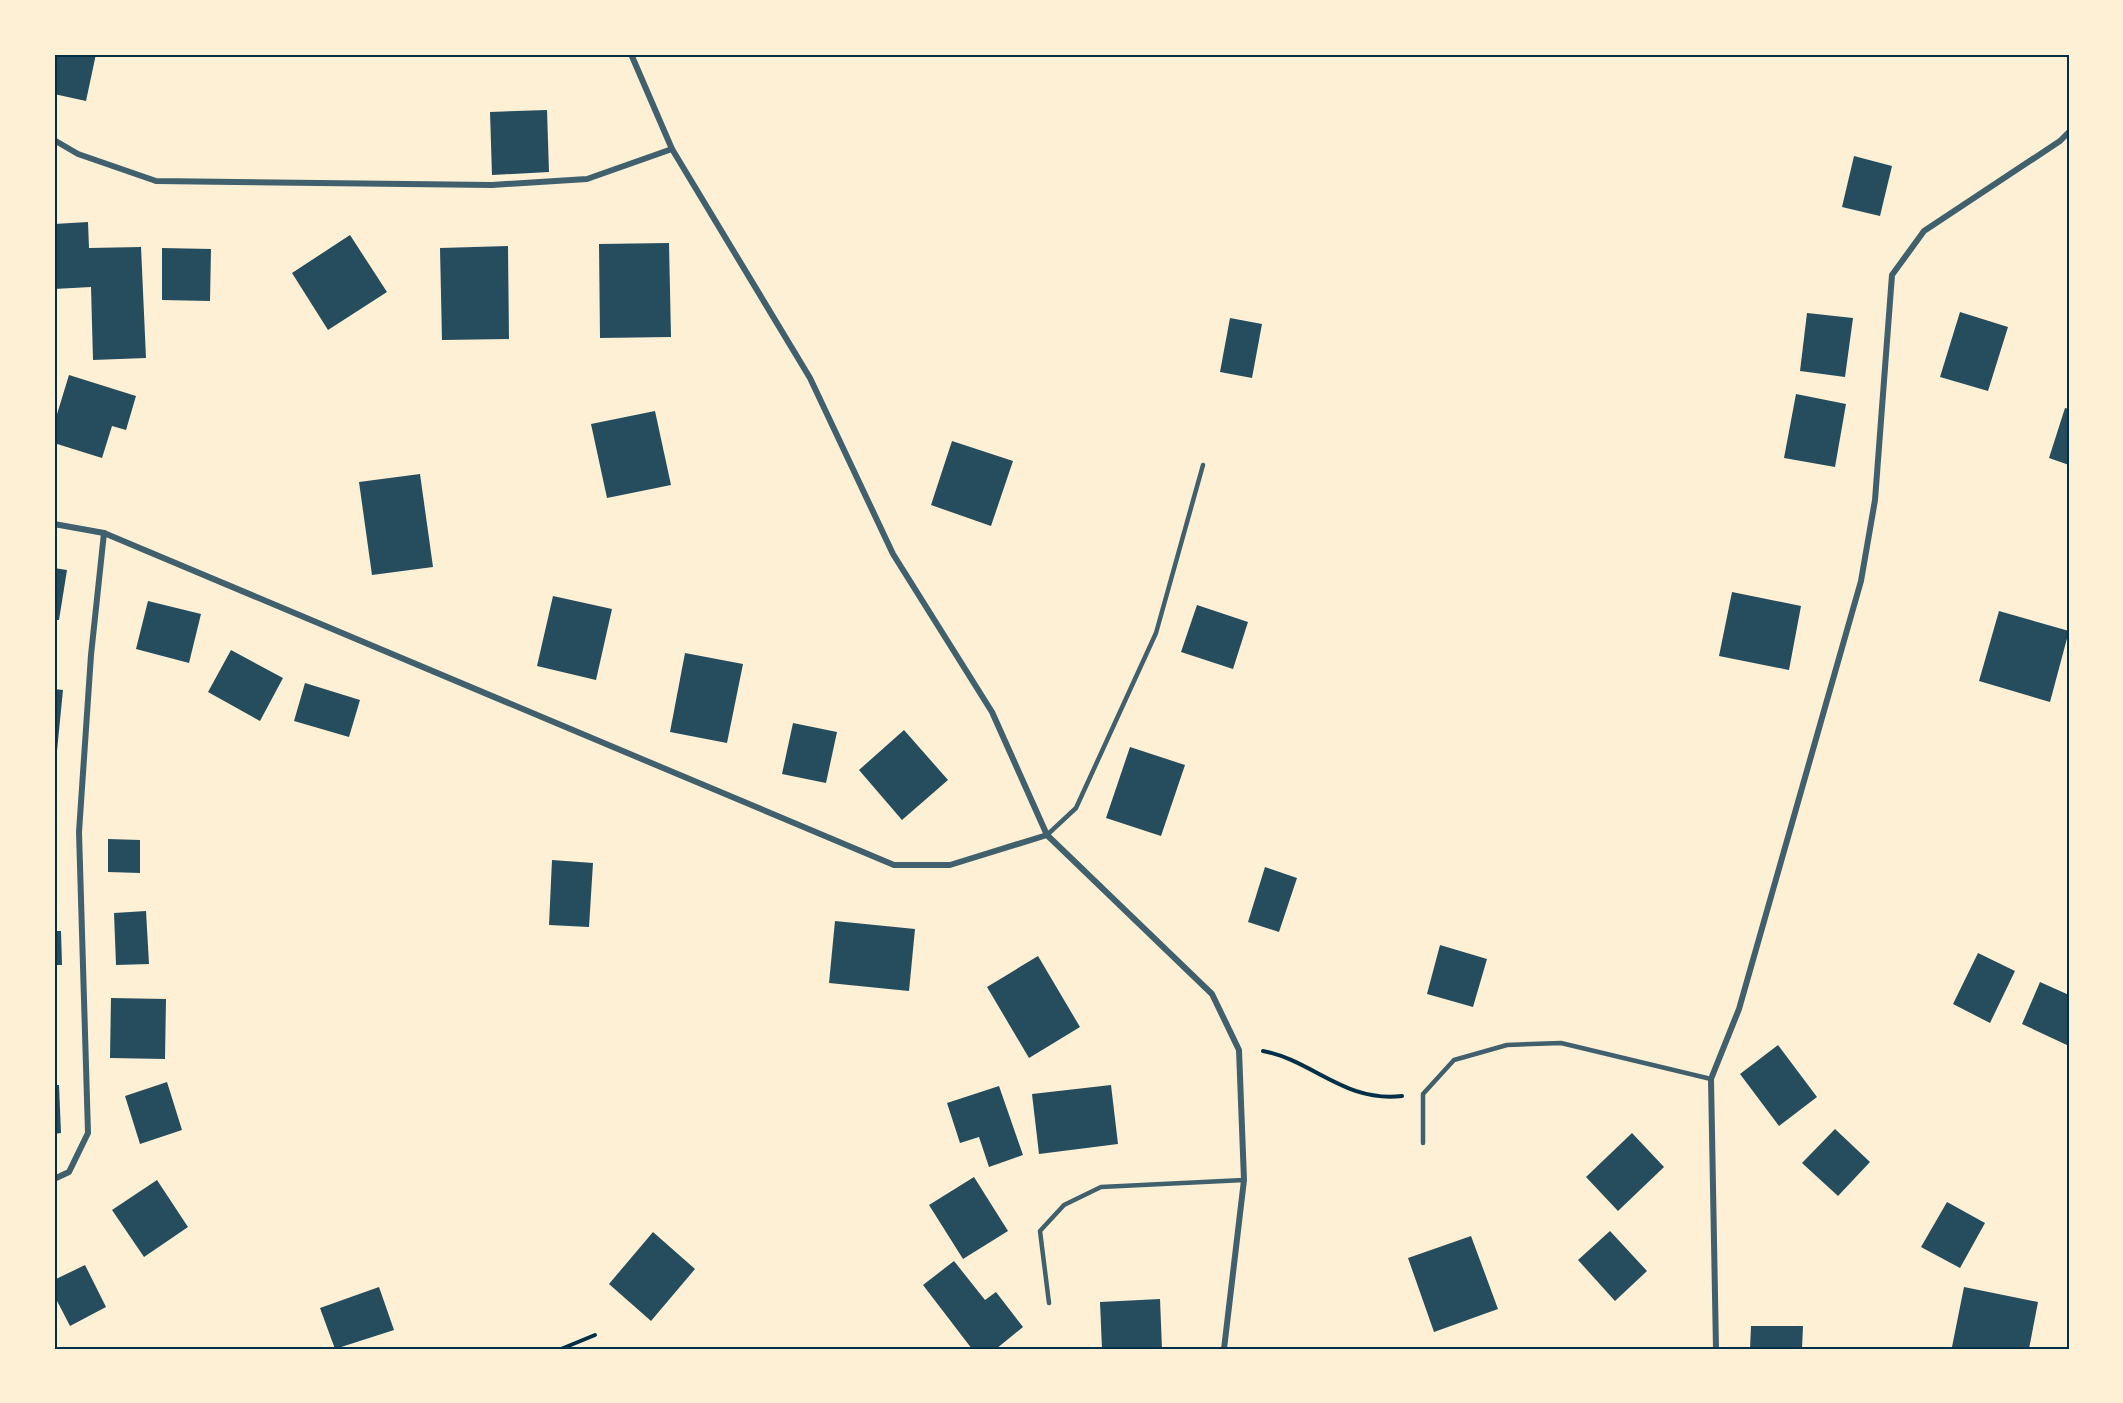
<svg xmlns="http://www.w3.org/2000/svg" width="2123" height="1403" viewBox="0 0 2123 1403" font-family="Rubik,sans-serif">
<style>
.building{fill:#264d5e}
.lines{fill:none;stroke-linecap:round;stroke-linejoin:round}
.path{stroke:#003049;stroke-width:4}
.service{stroke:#3f606c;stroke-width:4.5}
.minor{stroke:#3f606c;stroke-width:6}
.neatline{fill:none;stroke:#003049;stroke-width:2}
</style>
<rect width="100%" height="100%" fill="#fdf0d5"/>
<!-- building -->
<g class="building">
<path d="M54,54H96L86,101L54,94Z"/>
<path d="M547,110L549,172L492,175L490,112Z"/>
<path d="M1854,156L1892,166L1880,216L1842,207Z"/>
<path d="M88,222L89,248L141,247L146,358L93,360L91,287L54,289V224Z"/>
<path d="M350,235L387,292L328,330L292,273Z"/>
<path d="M669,243L671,337L600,338L599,244Z"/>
<path d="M508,246L509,339L442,340L440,248Z"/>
<path d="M162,248L211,249L210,301L162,300Z"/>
<path d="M1960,312L2008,327L1988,391L1940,377Z"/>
<path d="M1807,313L1853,318L1845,377L1800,371Z"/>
<path d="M1230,318L1262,324L1252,378L1220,372Z"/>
<path d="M69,375L136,396L126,430L112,426L102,458L54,443V424Z"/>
<path d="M1796,394L1846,404L1835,467L1784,458Z"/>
<path d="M2065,408L2069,409V465L2049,458Z"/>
<path d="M655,411L671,485L607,498L591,424Z"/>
<path d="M952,441L1013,461L991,526L931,505Z"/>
<path d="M420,474L433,567L372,575L359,482Z"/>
<path d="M54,568L67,570L59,620H54Z"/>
<path d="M1732,592L1801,606L1789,670L1719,656Z"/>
<path d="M553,596L612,609L596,680L537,666Z"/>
<path d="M148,601L201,614L189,663L136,649Z"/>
<path d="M1197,605L1248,622L1233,669L1181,652Z"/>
<path d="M1999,611L2069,631L2050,702L1979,681Z"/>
<path d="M231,650L283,678L260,721L208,692Z"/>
<path d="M685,653L743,664L727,743L670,732Z"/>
<path d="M305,683L360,700L349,737L294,721Z"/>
<path d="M54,689L63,690L56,761H54Z"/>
<path d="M793,723L837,732L826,783L782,774Z"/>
<path d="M904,730L948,780L902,820L859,770Z"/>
<path d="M1130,747L1185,765L1161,836L1106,818Z"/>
<path d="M108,839L140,840V873L108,872Z"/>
<path d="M552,860L593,863L589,927L549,925Z"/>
<path d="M1265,867L1297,878L1279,932L1248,922Z"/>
<path d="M146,911L149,964L116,965L114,913Z"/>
<path d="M835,921L915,929L909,991L829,983Z"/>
<path d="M54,931H61L62,965H54Z"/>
<path d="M1440,945L1487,959L1473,1007L1427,994Z"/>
<path d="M1978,953L2015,971L1990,1023L1953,1004Z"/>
<path d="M1038,956L1080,1027L1029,1058L987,987Z"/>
<path d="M2040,982L2069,995V1046L2022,1024Z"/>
<path d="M111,998L166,999L165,1059L110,1058Z"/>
<path d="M1778,1045L1817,1097L1779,1126L1740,1074Z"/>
<path d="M167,1082L182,1130L140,1144L125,1096Z"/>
<path d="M54,1085H59L61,1133L54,1134Z"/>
<path d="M1111,1085L1118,1144L1039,1154L1032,1094Z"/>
<path d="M999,1086L1023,1155L989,1167L979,1137L960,1143L947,1103Z"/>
<path d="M1835,1129L1870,1162L1838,1196L1802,1163Z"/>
<path d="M1632,1133L1664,1167L1618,1211L1586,1177Z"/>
<path d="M974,1177L1008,1231L963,1259L929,1205Z"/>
<path d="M157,1180L188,1227L144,1257L112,1210Z"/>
<path d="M1947,1202L1985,1223L1960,1268L1921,1247Z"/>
<path d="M1610,1231L1647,1271L1615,1301L1578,1260Z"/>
<path d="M653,1232L695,1269L651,1321L609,1284Z"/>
<path d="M1471,1236L1498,1309L1434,1332L1408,1258Z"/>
<path d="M954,1261L985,1300L996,1292L1023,1327L996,1349H972L923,1285Z"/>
<path d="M85,1265L106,1307L70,1326L54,1295V1280Z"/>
<path d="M379,1287L394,1330L335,1349L320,1308Z"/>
<path d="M1964,1287L2038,1302L2029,1349L1952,1347Z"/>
<path d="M1160,1299L1162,1349H1102L1100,1302Z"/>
<path d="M1751,1326H1803L1802,1349H1750Z"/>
</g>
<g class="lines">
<!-- path -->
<g class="path">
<path d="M1263,1051C1312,1060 1345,1103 1402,1096"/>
<path d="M561,1349L595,1335"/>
</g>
<!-- service -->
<g class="service">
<path d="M1047,835L1076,808L1156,633L1203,465"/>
<path d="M1423,1143V1094L1454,1060L1507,1045L1561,1043L1711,1079"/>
<path d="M1049,1303L1040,1231L1064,1205L1101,1187L1244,1180"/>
</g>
<!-- minor -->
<g class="minor">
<path d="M631,54L672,149L810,378L893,554L992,712L1047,835L1212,994L1239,1050L1244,1180L1224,1349"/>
<path d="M54,140L78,154L156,181L492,185L587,179L672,149"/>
<path d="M54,524L104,533L894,865H950L1047,835"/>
<path d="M54,1179L69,1172L88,1133L79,832L91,655L104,533"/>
<path d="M1716,1349L1711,1079L1739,1009L1861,581L1875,500L1892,275L1924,231L2060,141L2069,132"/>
</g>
</g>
<!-- border -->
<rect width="2123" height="1403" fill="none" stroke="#fdf0d5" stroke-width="111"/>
<rect x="56" y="56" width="2012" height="1292" class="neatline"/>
</svg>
